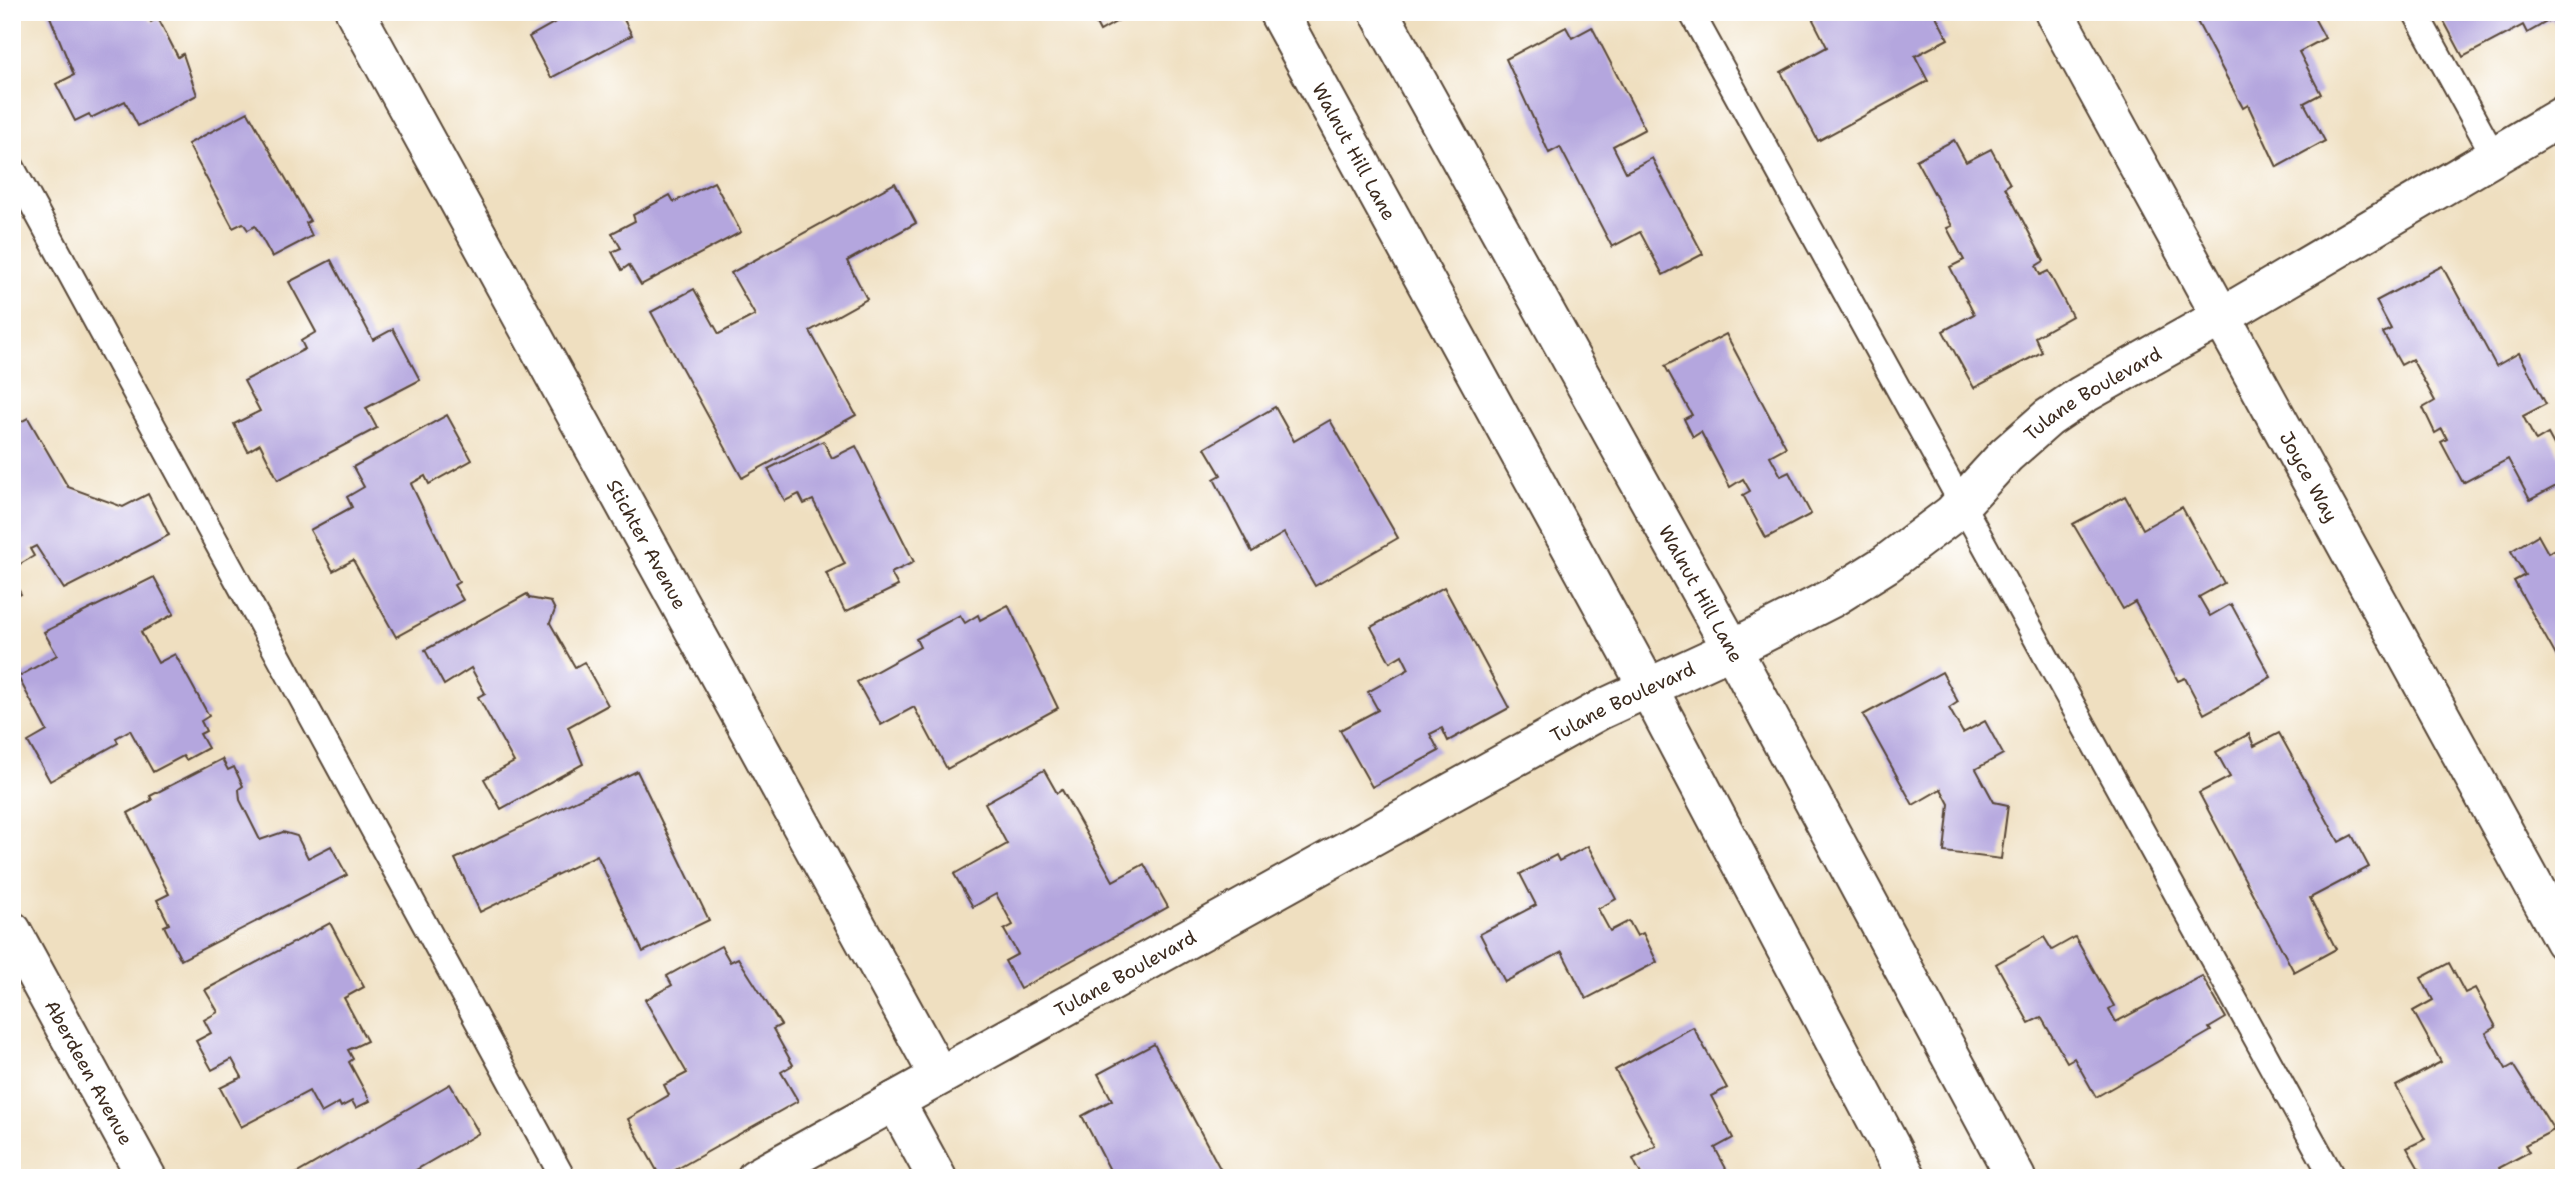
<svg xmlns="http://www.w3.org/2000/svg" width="2576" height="1190" viewBox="0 0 2576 1190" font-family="'Shantell Sans',sans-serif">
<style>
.building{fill:#b4a6de}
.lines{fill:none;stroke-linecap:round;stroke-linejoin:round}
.service-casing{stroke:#564536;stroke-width:28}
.minor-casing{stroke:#564536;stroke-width:42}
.secondary-casing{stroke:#564536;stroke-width:42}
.service{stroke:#fff;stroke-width:24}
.minor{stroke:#fff;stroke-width:38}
.secondary{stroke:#fff;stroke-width:38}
.labels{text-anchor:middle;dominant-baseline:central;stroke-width:6;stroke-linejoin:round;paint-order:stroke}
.street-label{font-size:19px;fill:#3b2a1e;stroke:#fff}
</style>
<rect width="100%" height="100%" fill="#fff"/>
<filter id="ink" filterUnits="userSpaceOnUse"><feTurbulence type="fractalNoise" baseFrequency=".0143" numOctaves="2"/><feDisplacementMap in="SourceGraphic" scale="14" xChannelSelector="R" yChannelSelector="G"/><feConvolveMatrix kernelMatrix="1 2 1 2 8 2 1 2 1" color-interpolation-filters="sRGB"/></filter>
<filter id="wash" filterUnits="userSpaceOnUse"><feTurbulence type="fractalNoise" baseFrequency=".00686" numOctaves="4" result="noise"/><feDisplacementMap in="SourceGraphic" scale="28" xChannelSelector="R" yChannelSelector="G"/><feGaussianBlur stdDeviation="1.57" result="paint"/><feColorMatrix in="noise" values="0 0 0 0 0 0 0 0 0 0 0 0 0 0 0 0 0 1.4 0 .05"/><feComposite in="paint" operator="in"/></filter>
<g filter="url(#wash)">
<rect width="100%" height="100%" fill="#efdfc0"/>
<g id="blocks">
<!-- building -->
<g class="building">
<path d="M48,12H154L147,16L151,22L158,18L178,57L183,54L197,95L138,126L125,101L91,118L89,114L75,121L56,84L74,75Z"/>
<path d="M552,12H620L632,35L551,78L529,37L557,21Z"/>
<path d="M1090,12H1133L1100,31Z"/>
<path d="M1809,12H1934L1948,39L1915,56L1928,81L1818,141L1781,72L1827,47Z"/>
<path d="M2192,12H2311L2325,38L2299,52L2321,94L2304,103L2325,141L2277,167L2248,105L2243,108Z"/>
<path d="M2439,12H2564V18L2554,23L2552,19L2527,33L2523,25L2463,57Z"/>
<path d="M1566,27L1572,38L1592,27L1645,129L1613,146L1626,172L1652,158L1703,254L1663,275L1640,232L1612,247L1560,147L1549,153L1506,59Z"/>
<path d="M248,112L310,221L306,223L312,236L272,257L255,226L248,230L243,223L233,228L188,144Z"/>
<path d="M1954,140L1966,162L1991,149L2010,184L2005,187L2044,261L2036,266L2040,275L2048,271L2072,316L2035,337L2042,352L1974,388L1943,331L1974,314L1950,267L1964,260L1947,228L1952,226L1916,160Z"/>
<path d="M714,182L741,232L641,285L629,265L622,270L612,252L621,248L612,233L635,221L633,215L670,195L674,202Z"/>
<path d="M895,183L916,223L847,261L867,299L810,331L856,415L742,478L651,312L694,289L719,334L755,315L731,273Z"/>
<path d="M331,260L373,340L393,329L420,380L366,408L377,428L278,480L260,444L248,451L234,424L260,411L244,381L305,349L301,341L316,332L289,282Z"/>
<path d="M2442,266L2496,366L2519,353L2546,404L2523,416L2536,441L2548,434L2564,463V482L2530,500L2508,459L2463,483L2441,442L2447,439L2442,429L2435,433L2423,408L2435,401L2412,359L2401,365L2383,333L2391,329L2376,301Z"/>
<path d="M1726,334L1786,447L1770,456L1781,476L1789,472L1811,514L1766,538L1743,495L1750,491L1743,479L1730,487L1701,432L1693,437L1684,419L1692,415L1665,366Z"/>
<path d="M1275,407L1294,441L1330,420L1398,538L1315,586L1284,533L1252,552L1214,479L1221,475L1205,448Z"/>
<path d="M447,415L472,460L429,484L425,476L411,484L459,582L454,585L463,600L396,637L353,560L333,571L310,530L352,507L347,497L364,487L353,467Z"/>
<path d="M28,418L68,487L123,507L148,494L169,535L64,589L36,546L30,549L34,556L13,568L12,426Z"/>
<path d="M823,441L832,458L856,446L914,562L891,573L898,586L845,612L826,573L845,564L813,500L804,504L799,494L785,501L768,469Z"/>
<path d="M2125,496L2143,529L2182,507L2224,583L2199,597L2210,616L2231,604L2271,677L2204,714L2185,678L2178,681L2135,602L2123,609L2073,524Z"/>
<path d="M2538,535L2548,553L2564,545V670L2514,581L2525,575L2511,551Z"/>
<path d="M154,577L174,614L141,632L158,663L175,654L209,716L201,721L206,731L200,734L208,748L186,760L183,756L153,772L130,730L116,738L118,743L50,781L28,742L47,731L18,677L57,655L44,632Z"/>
<path d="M12,578L21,594L12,599Z"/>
<path d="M1444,587L1509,708L1448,741L1442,728L1430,734L1439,751L1372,787L1340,730L1378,710L1368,692L1409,669L1402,655L1390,662L1371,627Z"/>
<path d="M527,594L529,598L551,602L555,610L550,623L575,667L584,662L608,705L568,727L583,764L501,809L484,779L514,762L478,697L485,693L471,668L444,685L425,650Z"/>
<path d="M1008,605L1058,708L947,769L914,707L881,725L857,682L920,647L916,639L960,615L965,623L978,615L980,620Z"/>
<path d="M1942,672L1958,702L1949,708L1963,733L1985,721L2003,754L1976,769L1994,802L2008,805L2001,859L1944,852L1949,804L1941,789L1913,805L1863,715Z"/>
<path d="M2279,733L2339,842L2352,835L2369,867L2310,898L2336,949L2294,972L2199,793L2230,777L2216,752L2249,734L2254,746Z"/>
<path d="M222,759L228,770L234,767L243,786L239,789L240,800L260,840L283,832L297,836L308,858L331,846L347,875L181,960L164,926L169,924L157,900L169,894L128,813L152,800L150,796Z"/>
<path d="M1044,770L1057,793L1062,790L1113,881L1144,864L1168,907L1020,989L1005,961L1018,954L1004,930L1013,925L996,894L973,907L954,874L1007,844L985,803Z"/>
<path d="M637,771L709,920L643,952L597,855L480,912L455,859Z"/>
<path d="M1588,846L1616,899L1598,909L1610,931L1629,921L1637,936L1643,933L1657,962L1586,999L1562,952L1505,982L1480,934L1536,905L1520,874L1556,855L1559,861Z"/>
<path d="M330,923L364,987L344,998L367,1041L348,1050L353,1059L349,1062L370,1101L356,1108L352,1101L341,1107L339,1103L321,1113L309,1091L241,1127L220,1088L242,1077L232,1059L212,1070L196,1041L211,1033L204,1020L218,1012L205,990Z"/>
<path d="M2044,937L2052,950L2075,937L2114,1006L2109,1009L2116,1022L2202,976L2226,1018L2209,1028L2211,1031L2096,1097L2074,1058L2067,1062L2041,1017L2029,1023L1996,964Z"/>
<path d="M721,946L730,962L738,958L781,1025L773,1029L793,1065L781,1072L798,1101L661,1178L628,1119L669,1095L664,1085L687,1073L645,1000L672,985L667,976Z"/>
<path d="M2449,963L2465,993L2475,988L2496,1027L2486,1033L2506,1069L2513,1065L2554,1130L2525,1145L2529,1152L2499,1168L2501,1172L2491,1178H2403L2419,1169L2407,1148L2425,1139L2396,1086L2441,1062L2413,1011L2433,1000L2421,978Z"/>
<path d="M1693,1027L1727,1088L1711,1096L1733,1138L1715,1148L1730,1176L1643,1178L1633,1159L1656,1146L1615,1070Z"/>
<path d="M1154,1044L1224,1176L1220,1178H1114L1082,1116L1112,1100L1098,1074Z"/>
<path d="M450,1084L479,1133L411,1173L413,1178H298L296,1174Z"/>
</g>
</g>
</g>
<g filter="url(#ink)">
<use href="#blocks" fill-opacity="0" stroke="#564536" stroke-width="2"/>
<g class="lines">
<defs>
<g id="service">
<path d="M1691,12L2333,1178"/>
<path d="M2415,12L2494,156"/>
<path d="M12,167L563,1178"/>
</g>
<g id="minor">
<path id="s1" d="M355,12L939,1076"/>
<path id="s2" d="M2054,12L2564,941"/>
<path id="s3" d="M12,931L147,1178"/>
<path d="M895,1101L937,1178"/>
<path id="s4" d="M756,1178L1600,710L1732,649L1832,598L1886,564L1952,514L2006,455L2048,418L2082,395L2221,317L2564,115"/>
</g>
<g id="secondary">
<path id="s5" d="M1278,12L1647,686L1907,1178"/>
<path id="s6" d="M1379,12L1732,649L2016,1178"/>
</g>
</defs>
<!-- service casing -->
<use href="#service" class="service-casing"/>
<!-- minor casing -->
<use href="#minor" class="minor-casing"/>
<!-- secondary casing -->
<use href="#secondary" class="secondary-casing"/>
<!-- service -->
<use href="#service" class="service"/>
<!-- minor -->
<use href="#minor" class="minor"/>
<!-- secondary -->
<use href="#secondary" class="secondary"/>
</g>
</g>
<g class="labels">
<!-- street labels -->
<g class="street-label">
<text stroke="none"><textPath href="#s5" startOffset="159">Walnut Hill Lane</textPath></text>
<text stroke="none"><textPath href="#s4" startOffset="1556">Tulane Boulevard</textPath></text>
<text stroke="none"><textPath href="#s2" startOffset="530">Joyce Way</textPath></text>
<text stroke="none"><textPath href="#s1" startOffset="607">Stichter Avenue</textPath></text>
<text stroke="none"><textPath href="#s6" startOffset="665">Walnut Hill Lane</textPath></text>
<text stroke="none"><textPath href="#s4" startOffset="989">Tulane Boulevard</textPath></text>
<text stroke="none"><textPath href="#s4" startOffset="422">Tulane Boulevard</textPath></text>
<text stroke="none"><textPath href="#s3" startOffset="161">Aberdeen Avenue</textPath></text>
</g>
</g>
<!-- margin -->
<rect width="2576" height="1190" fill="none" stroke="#fff" stroke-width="42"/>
</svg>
